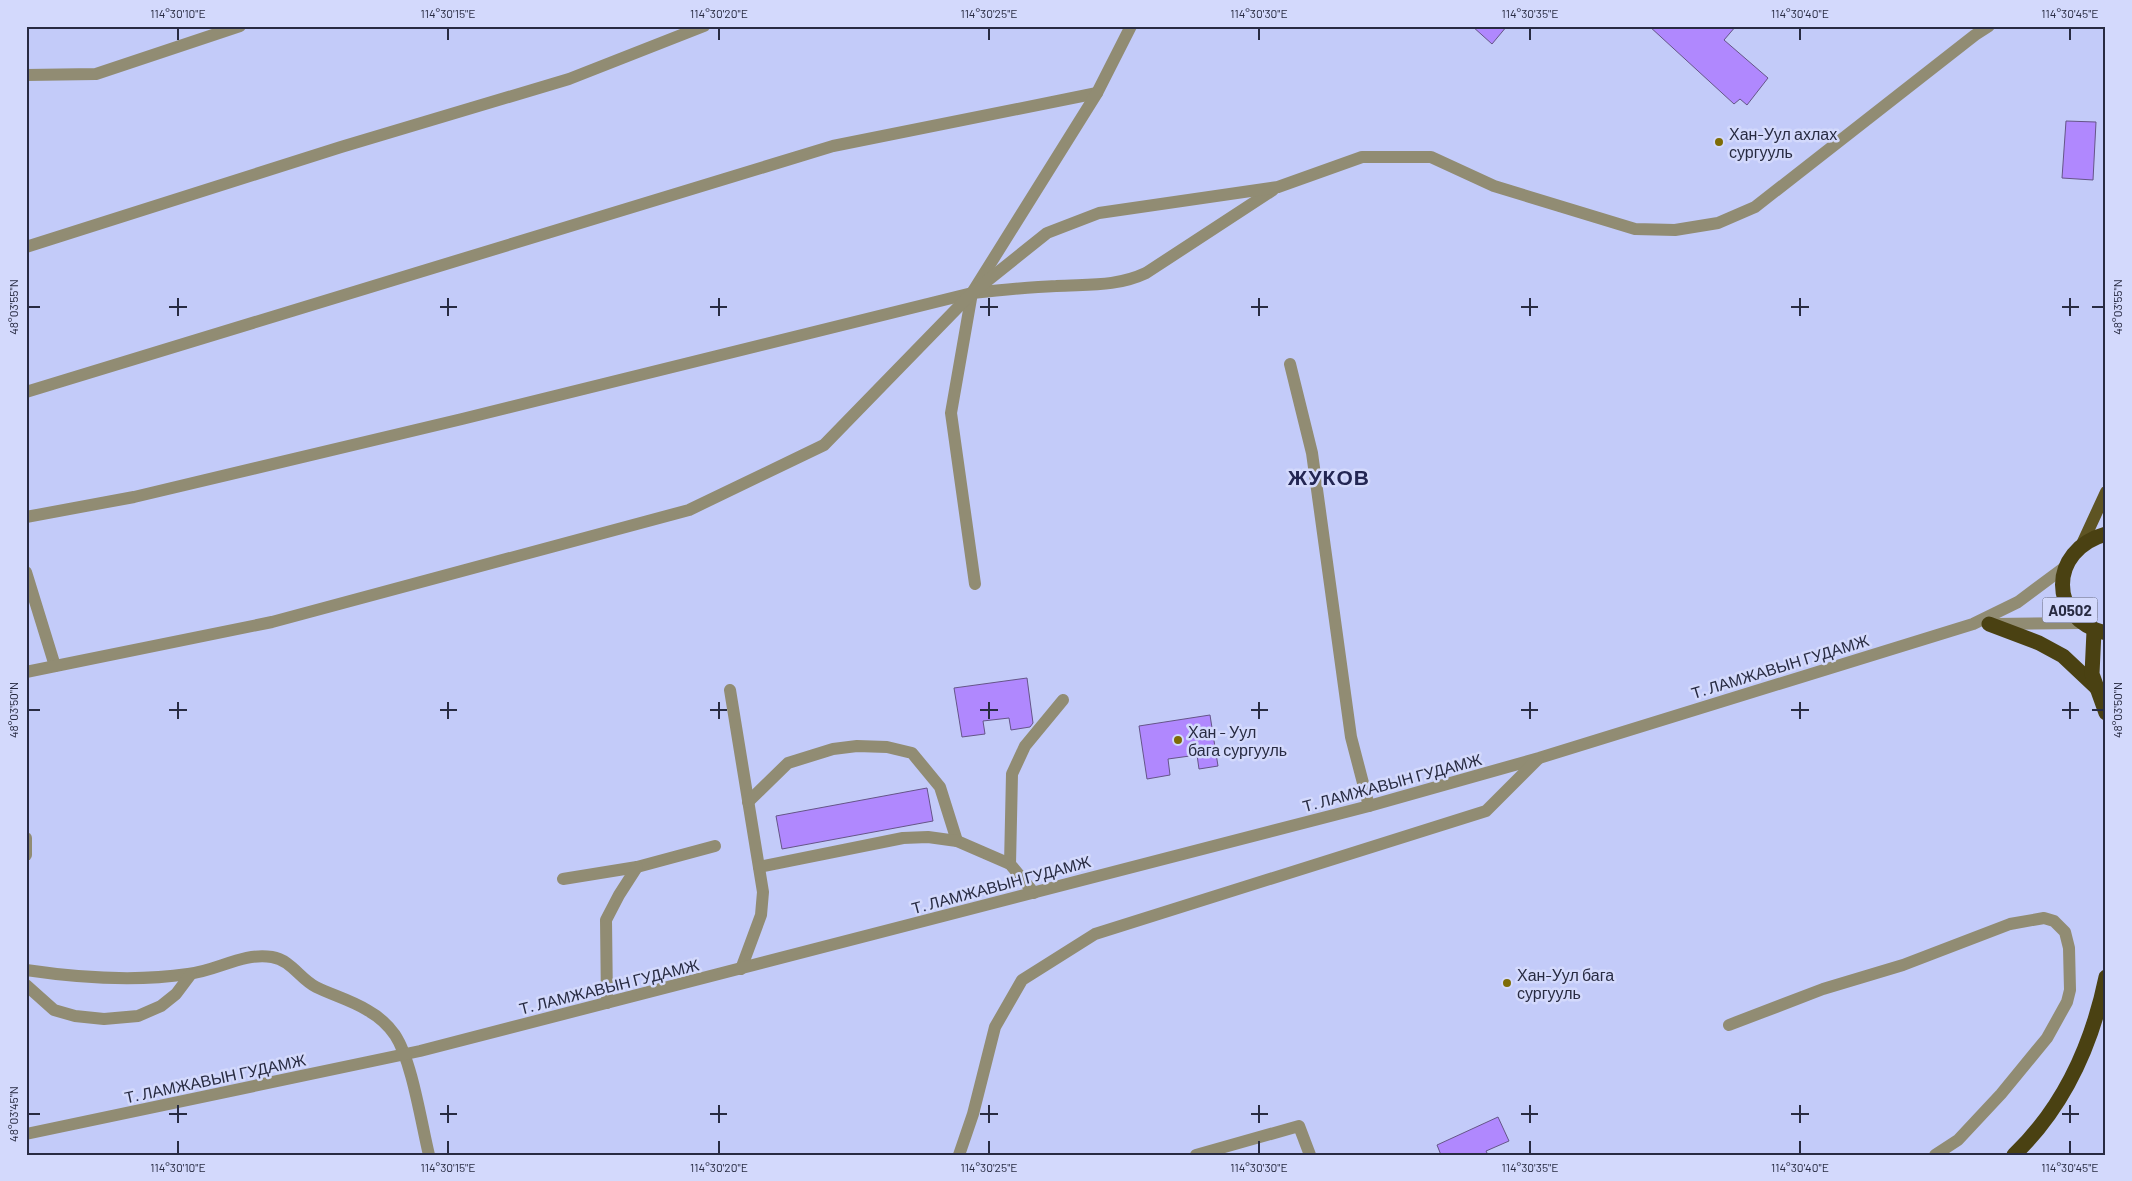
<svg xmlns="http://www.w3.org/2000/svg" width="2132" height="1181" viewBox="0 0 2132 1181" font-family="Barlow,sans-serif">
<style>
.building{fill:#b088fe;stroke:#655588}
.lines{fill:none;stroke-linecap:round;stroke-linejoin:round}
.minor{stroke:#918c73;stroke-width:12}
.major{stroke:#5e5423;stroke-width:12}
.highway{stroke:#4a4112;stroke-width:15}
.ticks{fill:none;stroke:#282b42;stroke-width:2}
.poi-dot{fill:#7e6c06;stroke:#d3d9fc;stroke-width:2}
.labels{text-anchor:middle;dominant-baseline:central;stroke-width:5;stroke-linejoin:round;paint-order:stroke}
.shield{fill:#d3d9fc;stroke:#5b5f7a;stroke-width:1}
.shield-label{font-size:15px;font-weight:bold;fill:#282b42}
.poi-label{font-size:16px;fill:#282b42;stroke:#d3d9fc;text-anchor:start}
.street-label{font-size:16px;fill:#282b42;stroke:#d3d9fc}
.district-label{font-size:21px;font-weight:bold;letter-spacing:1px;fill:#232653;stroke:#d3d9fc}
.neatline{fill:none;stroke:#282b42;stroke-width:2}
.ticks-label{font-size:12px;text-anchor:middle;fill:#282b42}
</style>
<rect width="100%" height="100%" fill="#c3cbf9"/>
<!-- building -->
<g class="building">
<path d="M1472,26H1507L1492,44Z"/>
<path d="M1649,26H1736L1724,40L1768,78L1747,105L1740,99L1734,104Z"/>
<path d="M2066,121L2096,122L2093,180L2062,178Z"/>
<path d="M1027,678L1033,723L1030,727L1011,730L1009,718L983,721L985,734L962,737L954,688Z"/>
<path d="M1210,715L1218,766L1199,769L1197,755L1168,759L1170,775L1147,779L1139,726Z"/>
<path d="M927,788L933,821L782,849L776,816Z"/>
<path d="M1498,1117L1509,1141L1486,1151L1488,1155H1441L1437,1145Z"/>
</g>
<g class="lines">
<!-- minor -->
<g class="minor">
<path d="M26,75L96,74L240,26"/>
<path d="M26,247L341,147L569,79L704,26"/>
<path d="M1290,364L1312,453L1351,737L1369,806"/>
<path d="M26,392L833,146L1097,93"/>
<path d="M26,517L134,497L462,419L972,293C1000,290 1028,287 1056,286C1088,284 1116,287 1146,273L1273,190"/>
<path d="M26,572L55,666"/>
<path d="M975,584L951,413L972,293L1097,93L1131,26"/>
<path d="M1993,624L2081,623"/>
<path d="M26,672L272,622L689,510L824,445L972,293L1047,233L1099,213L1278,187L1362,157H1431L1494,186L1635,229L1675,230L1718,223L1755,207L1975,35L1989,26"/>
<path d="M730,690L763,892L761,915L741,969"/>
<path d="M748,802L788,763L833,749L857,746L887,747L912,753L940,787L957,841"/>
<path d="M26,838V855"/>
<path d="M1010,864L1012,774L1025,746L1063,700"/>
<path d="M759,867L903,838L928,837L957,841L1010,864L1034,893"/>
<path d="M563,879L637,867L715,846"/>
<path d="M26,970C80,978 134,982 188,974C217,971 243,952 272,957C291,960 300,979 316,987C332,995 351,1000 367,1010C378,1016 388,1025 395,1035C412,1061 421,1122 429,1155"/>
<path d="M26,985L54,1010L75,1016L104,1019L138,1016L161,1006L176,994L191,974"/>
<path d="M607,1003L606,920L619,895L637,867"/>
<path d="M1729,1025L1823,989L1903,965L2010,924L2044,918L2054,921L2065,932L2069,948L2070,990L2067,1002L2047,1038L2001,1094L1958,1140L1935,1155"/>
<path d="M26,1134L420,1051L1369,806L1539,758L1973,624L2018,602L2065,567"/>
<path d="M959,1155L973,1114L995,1027L1022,980L1095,934L1486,811L1538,759"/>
<path d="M1196,1155L1299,1126L1310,1155"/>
</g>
<!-- major -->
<path class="major" d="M2082,544L2106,492"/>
<!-- highway -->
<g class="highway">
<path d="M2106,534C2048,550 2048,620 2106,633"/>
<path d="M1989,624L2039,643L2063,656L2097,688"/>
<path d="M2094,631L2092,674L2106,713"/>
<path d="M2014,1155C2065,1106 2092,1045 2106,977"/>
</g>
</g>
<!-- ticks -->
<path class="ticks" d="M178,28V40M448,28V40M719,28V40M989,28V40M1259,28V40M1530,28V40M1800,28V40M2070,28V40M178,298V316M448,298V316M719,298V316M989,298V316M1259,298V316M1530,298V316M1800,298V316M2070,298V316M28,307H40M169,307H187M440,307H457M710,307H727M980,307H998M1251,307H1268M1521,307H1538M1791,307H1809M2062,307H2079M2092,307H2104M178,702V719M448,702V719M719,702V719M989,702V719M1259,702V719M1530,702V719M1800,702V719M2070,702V719M28,710H40M169,710H187M440,710H457M710,710H727M980,710H998M1251,710H1268M1521,710H1538M1791,710H1809M2062,710H2079M2092,710H2104M178,1105V1123M448,1105V1123M719,1105V1123M989,1105V1123M1259,1105V1123M1530,1105V1123M1800,1105V1123M2070,1105V1123M28,1114H40M169,1114H187M440,1114H457M710,1114H727M980,1114H998M1251,1114H1268M1521,1114H1538M1791,1114H1809M2062,1114H2079M178,1141V1154M448,1141V1154M719,1141V1154M989,1141V1154M1259,1141V1154M1530,1141V1154M1800,1141V1154M2070,1141V1154"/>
<!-- markers -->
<g class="poi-dot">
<circle cx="1719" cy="142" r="5"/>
<circle cx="1178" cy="740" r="5"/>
<circle cx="1507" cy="983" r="5"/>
</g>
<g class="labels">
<!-- shield labels -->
<rect class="shield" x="2042.5" y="597.5" width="55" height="25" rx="4"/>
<g class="shield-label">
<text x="2070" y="610">A0502</text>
</g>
<!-- poi labels -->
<g class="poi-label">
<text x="1729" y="133">Хан-Уул ахлах<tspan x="1729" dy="18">сургууль</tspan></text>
<text x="1188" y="731">Хан - Уул<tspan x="1188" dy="18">бага сургууль</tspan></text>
<text x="1517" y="974">Хан-Уул бага<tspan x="1517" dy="18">сургууль</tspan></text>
</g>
<!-- street labels -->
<g class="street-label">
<text transform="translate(1780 666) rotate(-17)">Т. ЛАМЖАВЫН ГУДАМЖ</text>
<text transform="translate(1392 782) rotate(-15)">Т. ЛАМЖАВЫН ГУДАМЖ</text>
<text transform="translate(1001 884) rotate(-15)">Т. ЛАМЖАВЫН ГУДАМЖ</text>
<text transform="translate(609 986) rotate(-14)">Т. ЛАМЖАВЫН ГУДАМЖ</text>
<text transform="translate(215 1078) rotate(-12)">Т. ЛАМЖАВЫН ГУДАМЖ</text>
</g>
<!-- district labels -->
<g class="district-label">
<text x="1329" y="476">ЖУКОВ</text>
</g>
</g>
<!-- border -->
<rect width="2132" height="1181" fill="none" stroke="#d3d9fc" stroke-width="55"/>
<rect x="28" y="28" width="2076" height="1126" class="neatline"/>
<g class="ticks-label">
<text x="178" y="18">114°30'10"E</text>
<text x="448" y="18">114°30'15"E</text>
<text x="719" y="18">114°30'20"E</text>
<text x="989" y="18">114°30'25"E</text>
<text x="1259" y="18">114°30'30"E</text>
<text x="1530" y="18">114°30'35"E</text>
<text x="1800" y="18">114°30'40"E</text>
<text x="2070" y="18">114°30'45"E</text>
<text transform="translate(14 307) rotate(-90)" y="4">48°03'55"N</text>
<text transform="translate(2118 307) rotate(-90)" y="4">48°03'55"N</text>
<text transform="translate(14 710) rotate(-90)" y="4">48°03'50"N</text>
<text transform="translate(2118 710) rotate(-90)" y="4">48°03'50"N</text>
<text transform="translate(14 1114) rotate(-90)" y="4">48°03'45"N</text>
<text x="178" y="1172">114°30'10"E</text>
<text x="448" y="1172">114°30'15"E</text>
<text x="719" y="1172">114°30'20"E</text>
<text x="989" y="1172">114°30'25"E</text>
<text x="1259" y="1172">114°30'30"E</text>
<text x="1530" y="1172">114°30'35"E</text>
<text x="1800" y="1172">114°30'40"E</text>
<text x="2070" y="1172">114°30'45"E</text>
</g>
</svg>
